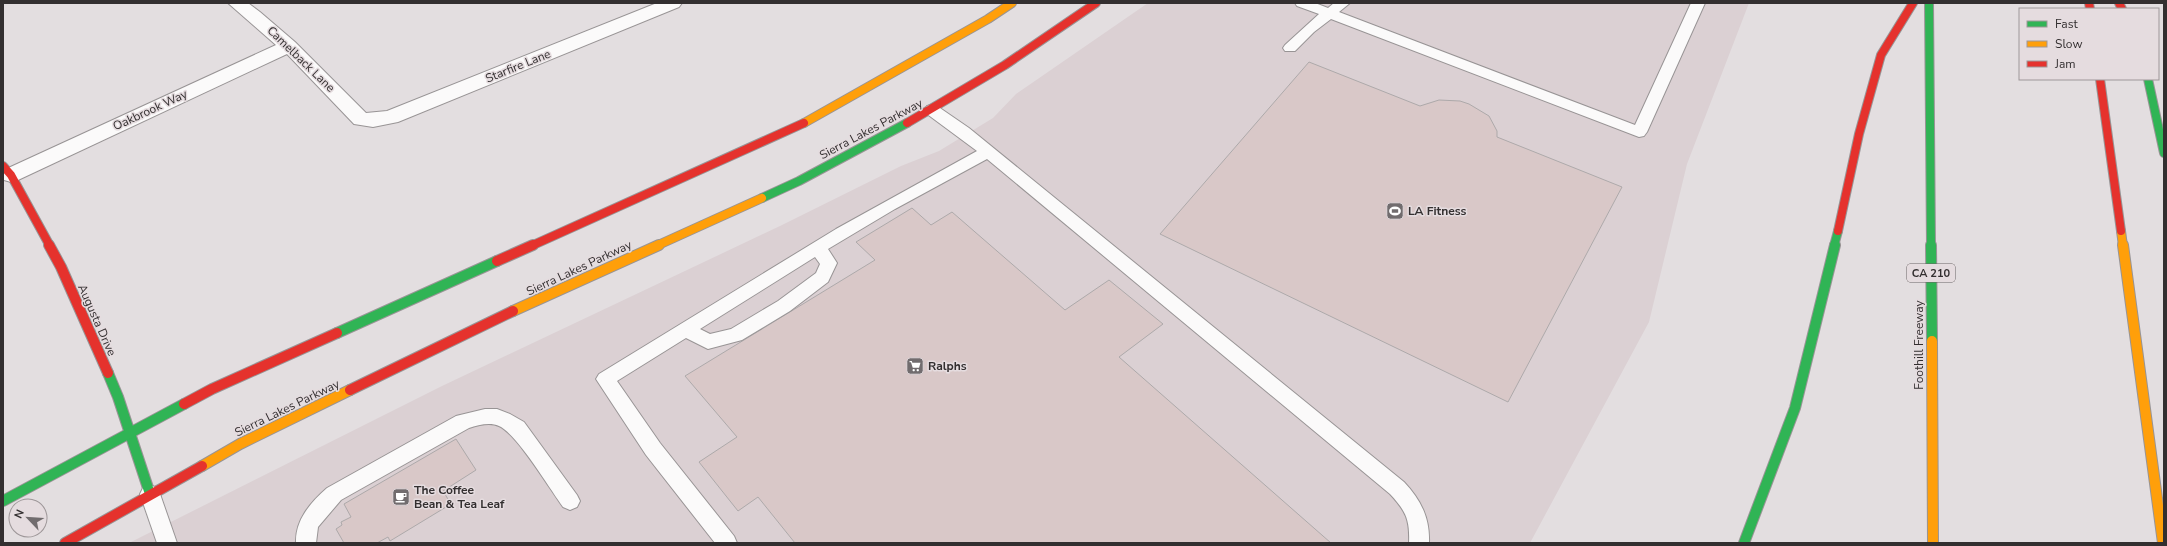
<svg xmlns="http://www.w3.org/2000/svg" width="2167" height="546" viewBox="0 0 2167 546" font-family="'Nunito Sans',sans-serif">
<style>
.built{fill:#dbd0d3}
.building{fill:#d9c8c8;stroke:#ada9aa}
.lines{fill:none;stroke-linecap:round;stroke-linejoin:round}
.lane-casing{stroke:#989495;stroke-width:2}
.street-casing{stroke:#989495;stroke-width:2}
.fast-far1-casing{stroke:#989495;stroke-width:10}
.fast-casing{stroke:#989495;stroke-width:12}
.slow-far1-casing{stroke:#989495;stroke-width:10}
.slow-casing{stroke:#989495;stroke-width:12}
.jam-far1-casing{stroke:#989495;stroke-width:10}
.jam-casing{stroke:#989495;stroke-width:12}
.lane{fill:#fbfafa;fill-rule:evenodd}
.street{fill:#fbfafa;fill-rule:evenodd}
.fast-far1{stroke:#30b455;stroke-width:8}
.fast{stroke:#30b455;stroke-width:10}
.slow-far1{stroke:#ff9f0a;stroke-width:8}
.slow{stroke:#ff9f0a;stroke-width:10}
.jam-far1{stroke:#e5322d;stroke-width:8}
.jam{stroke:#e5322d;stroke-width:10}
.labels{text-anchor:middle;dominant-baseline:central;stroke-width:3;stroke-linejoin:round;paint-order:stroke}
.shield{fill:#e5dcdf;stroke:#686364;stroke-width:1}
.shield-label{font-size:11px;font-weight:bold;fill:#332f30}
.street-label{font-size:12px;fill:#332f30;stroke:#e5dcdf}
.poi-label{font-size:12px;font-weight:bold;fill:#332f30;stroke:#e5dcdf;text-anchor:start}
</style>
<rect width="100%" height="100%" fill="#e3dee0"/>
<!-- built -->
<path class="built" d="M1148,3H1749L1687,164L1649,322L1530,543H129L442,386L780,226L901,166L939,151L993,118L1016,94Z"/>
<!-- building -->
<g class="building">
<path d="M1309,62L1420,106L1439,100L1460,101L1469,104L1489,116L1497,131V137L1622,187L1508,402L1160,234Z"/>
<path d="M912,208L931,225L952,212L1065,310L1109,280L1163,324L1119,357L1331,543H795L758,497L738,511L699,462L737,437L685,376L875,260L856,242Z"/>
<path d="M456,439L476,470L443,491L451,504L390,541L388,537L377,543H344L336,529L342,525L341,522L351,517L344,504Z"/>
</g>
<g class="lines">
<defs>
<g id="lane">
<path d="M1295,3H1315L1328,8L1334,3H1350L1339,12L1635,125L1691,3H1705L1647,132L1644,136L1639,137L1331,19L1314,32L1295,51H1285L1283,48L1285,45L1319,14L1297,6Z"/>
<path d="M932,105L937,106L969,128L1404,482C1421,500 1430,518 1429,543H1409C1410,520 1406,511 1390,494L987,159L895,209L828,249L837,263L828,282L790,311L742,340L708,349L686,338L617,381L660,443L734,536L737,543H715L646,455L596,379L599,374L836,229L977,151L927,114L925,110L927,106ZM815,257L820,264L816,273L778,301L731,329L710,334L700,329Z"/>
<path d="M485,409H497L510,414L524,422L577,495L580,501L577,507L570,510L563,507C550,489 517,434 499,426C490,422 478,425 469,428L341,500L318,527L316,543H296C295,520 311,502 327,488L456,416Z"/>
<path d="M150,485L157,488L160,494L177,543H157L140,494L143,488Z"/>
</g>
<path id="street" d="M228,3H248L260,12L295,42L366,113L387,111L657,3H682L679,7L398,122L373,127L354,124L287,54L18,180L11,182L4,180V170L276,45Z"/>
<g id="fast-far1">
<path d="M1929,3L1931,246"/>
<path d="M2148,79L2164,153"/>
<path d="M762,198L799,181L907,123"/>
<path d="M1834,246L1838,231"/>
</g>
<g id="fast">
<path d="M1931,245L1932,341"/>
<path d="M337,333L497,261"/>
<path d="M108,373L118,397L150,494"/>
<path d="M3,501L184,404"/>
<path d="M1744,543L1795,408L1835,245"/>
</g>
<g id="slow-far1">
<path d="M804,123L988,19L1012,3"/>
<path d="M2121,231L2123,246"/>
<path d="M656,246L762,198"/>
</g>
<g id="slow">
<path d="M2123,245L2163,543"/>
<path d="M513,311L659,245"/>
<path d="M1932,341L1933,543"/>
<path d="M202,466L240,444L350,390"/>
</g>
<g id="jam-far1">
<path d="M2089,3L2090,9"/>
<path d="M2119,3L2122,9"/>
<path d="M2100,79L2121,231"/>
<path d="M907,123L1005,65L1096,3"/>
<path d="M3,166L11,175L50,246"/>
<path d="M1838,231L1859,134L1881,55L1913,3"/>
<path d="M531,246L804,123"/>
</g>
<g id="jam">
<path d="M49,245L61,267L108,373"/>
<path d="M497,261L533,245"/>
<path d="M350,390L513,311"/>
<path d="M184,404L212,389L337,333"/>
<path d="M65,543L202,466"/>
</g>
</defs>
<!-- lane casing -->
<use href="#lane" class="lane-casing"/>
<!-- street casing -->
<use href="#street" class="street-casing"/>
<!-- fast-far1 casing -->
<use href="#fast-far1" class="fast-far1-casing"/>
<!-- fast casing -->
<use href="#fast" class="fast-casing"/>
<!-- slow-far1 casing -->
<use href="#slow-far1" class="slow-far1-casing"/>
<!-- slow casing -->
<use href="#slow" class="slow-casing"/>
<!-- jam-far1 casing -->
<use href="#jam-far1" class="jam-far1-casing"/>
<!-- jam casing -->
<use href="#jam" class="jam-casing"/>
<!-- lane -->
<use href="#lane" class="lane"/>
<!-- street -->
<use href="#street" class="street"/>
<!-- fast-far1 -->
<use href="#fast-far1" class="fast-far1"/>
<!-- fast -->
<use href="#fast" class="fast"/>
<!-- slow-far1 -->
<use href="#slow-far1" class="slow-far1"/>
<!-- slow -->
<use href="#slow" class="slow"/>
<!-- jam-far1 -->
<use href="#jam-far1" class="jam-far1"/>
<!-- jam -->
<use href="#jam" class="jam"/>
</g>
<!-- icons -->
<defs>
<symbol id="stadium-square" viewBox="-11 -11 22 22"><rect x="-9" y="-9" width="18" height="18" rx="4" fill="#716c6e" stroke="#e5dcdf"/><path d="M0-5a6.5 5 0 1 0 0 10a6.5 5 0 1 0 0-10ZM-3.5-1.8h7v3.6h-7Z" fill="#fff"/></symbol>
<symbol id="supermarket-square" viewBox="-11 -11 22 22"><rect x="-9" y="-9" width="18" height="18" rx="4" fill="#716c6e" stroke="#e5dcdf"/><path d="M-6-5.5h2.5l.6 2H6L4.5 2H-2.5L-4.4-4H-6ZM-1.5 3.2a1.3 1.3 0 1 0 .1 0ZM3 3.2a1.3 1.3 0 1 0 .1 0Z" fill="#fff"/></symbol>
<symbol id="cafe-square" viewBox="-11 -11 22 22"><rect x="-9" y="-9" width="18" height="18" rx="4" fill="#716c6e" stroke="#e5dcdf"/><path d="M-5.5-4.5H6V0H3Q3 3.5 0 3.5H-2.5Q-5.5 3.5-5.5 0ZM3-3.2v2h1.7v-2ZM-6 4.5H4V6H-6Z" fill="#fff"/></symbol>
</defs>
<g fill-rule="evenodd">
<use href="#stadium-square" x="1385" y="201" width="20" height="20"/>
<use href="#supermarket-square" x="905" y="356" width="20" height="20"/>
<use href="#cafe-square" x="391" y="487" width="20" height="20"/>
</g>
<g class="labels">
<!-- shield labels -->
<rect class="shield" x="1907" y="264" width="48" height="18" rx="3"/>
<g class="shield-label">
<text x="1931" y="273">CA 210</text>
</g>
<!-- street labels -->
<g class="street-label">
<text transform="translate(301 59) rotate(44)">Camelback Lane</text>
<text transform="translate(518 66) rotate(-22)">Starfire Lane</text>
<text transform="translate(150 110) rotate(-25)">Oakbrook Way</text>
<text transform="translate(871 129) rotate(-28)">Sierra Lakes Parkway</text>
<text transform="translate(579 268) rotate(-25)">Sierra Lakes Parkway</text>
<text transform="translate(97 320) rotate(66)">Augusta Drive</text>
<text transform="translate(1919 345) rotate(-90)">Foothill Freeway</text>
<text transform="translate(287 408) rotate(-26)">Sierra Lakes Parkway</text>
</g>
<!-- poi labels -->
<g class="poi-label">
<text x="1408" y="211">LA Fitness</text>
<text x="928" y="366">Ralphs</text>
<text x="414" y="490">The Coffee<tspan x="414" dy="14">Bean &amp; Tea Leaf</tspan></text>
</g>
</g>
<!-- border -->
<rect width="2167" height="546" fill="none" stroke="#332f30" stroke-width="8"/>
<!-- legend -->
<rect x="2019" y="8" width="140" height="72" fill="#e5dcdf" stroke="#9e9799"/>
<rect x="2027" y="21" width="20" height="6" fill="#30b455" stroke="#9e9799"/>
<text x="2055" y="28" font-size="12" fill="#332f30">Fast</text>
<rect x="2027" y="41" width="20" height="6" fill="#ff9f0a" stroke="#9e9799"/>
<text x="2055" y="48" font-size="12" fill="#332f30">Slow</text>
<rect x="2027" y="61" width="20" height="6" fill="#e5322d" stroke="#9e9799"/>
<text x="2055" y="68" font-size="12" fill="#332f30">Jam</text>
<!-- north arrow -->
<g transform="translate(28 518) rotate(295)"><circle r="19" fill="#e5dcdf" stroke="#9e9799"/>
<path d="M0-3L7 15L0 10L-7 15Z" fill="#716c6e"/>
<text y="-6" font-size="11" font-weight="bold" text-anchor="middle" fill="#332f30">N</text>
</g>
</svg>
